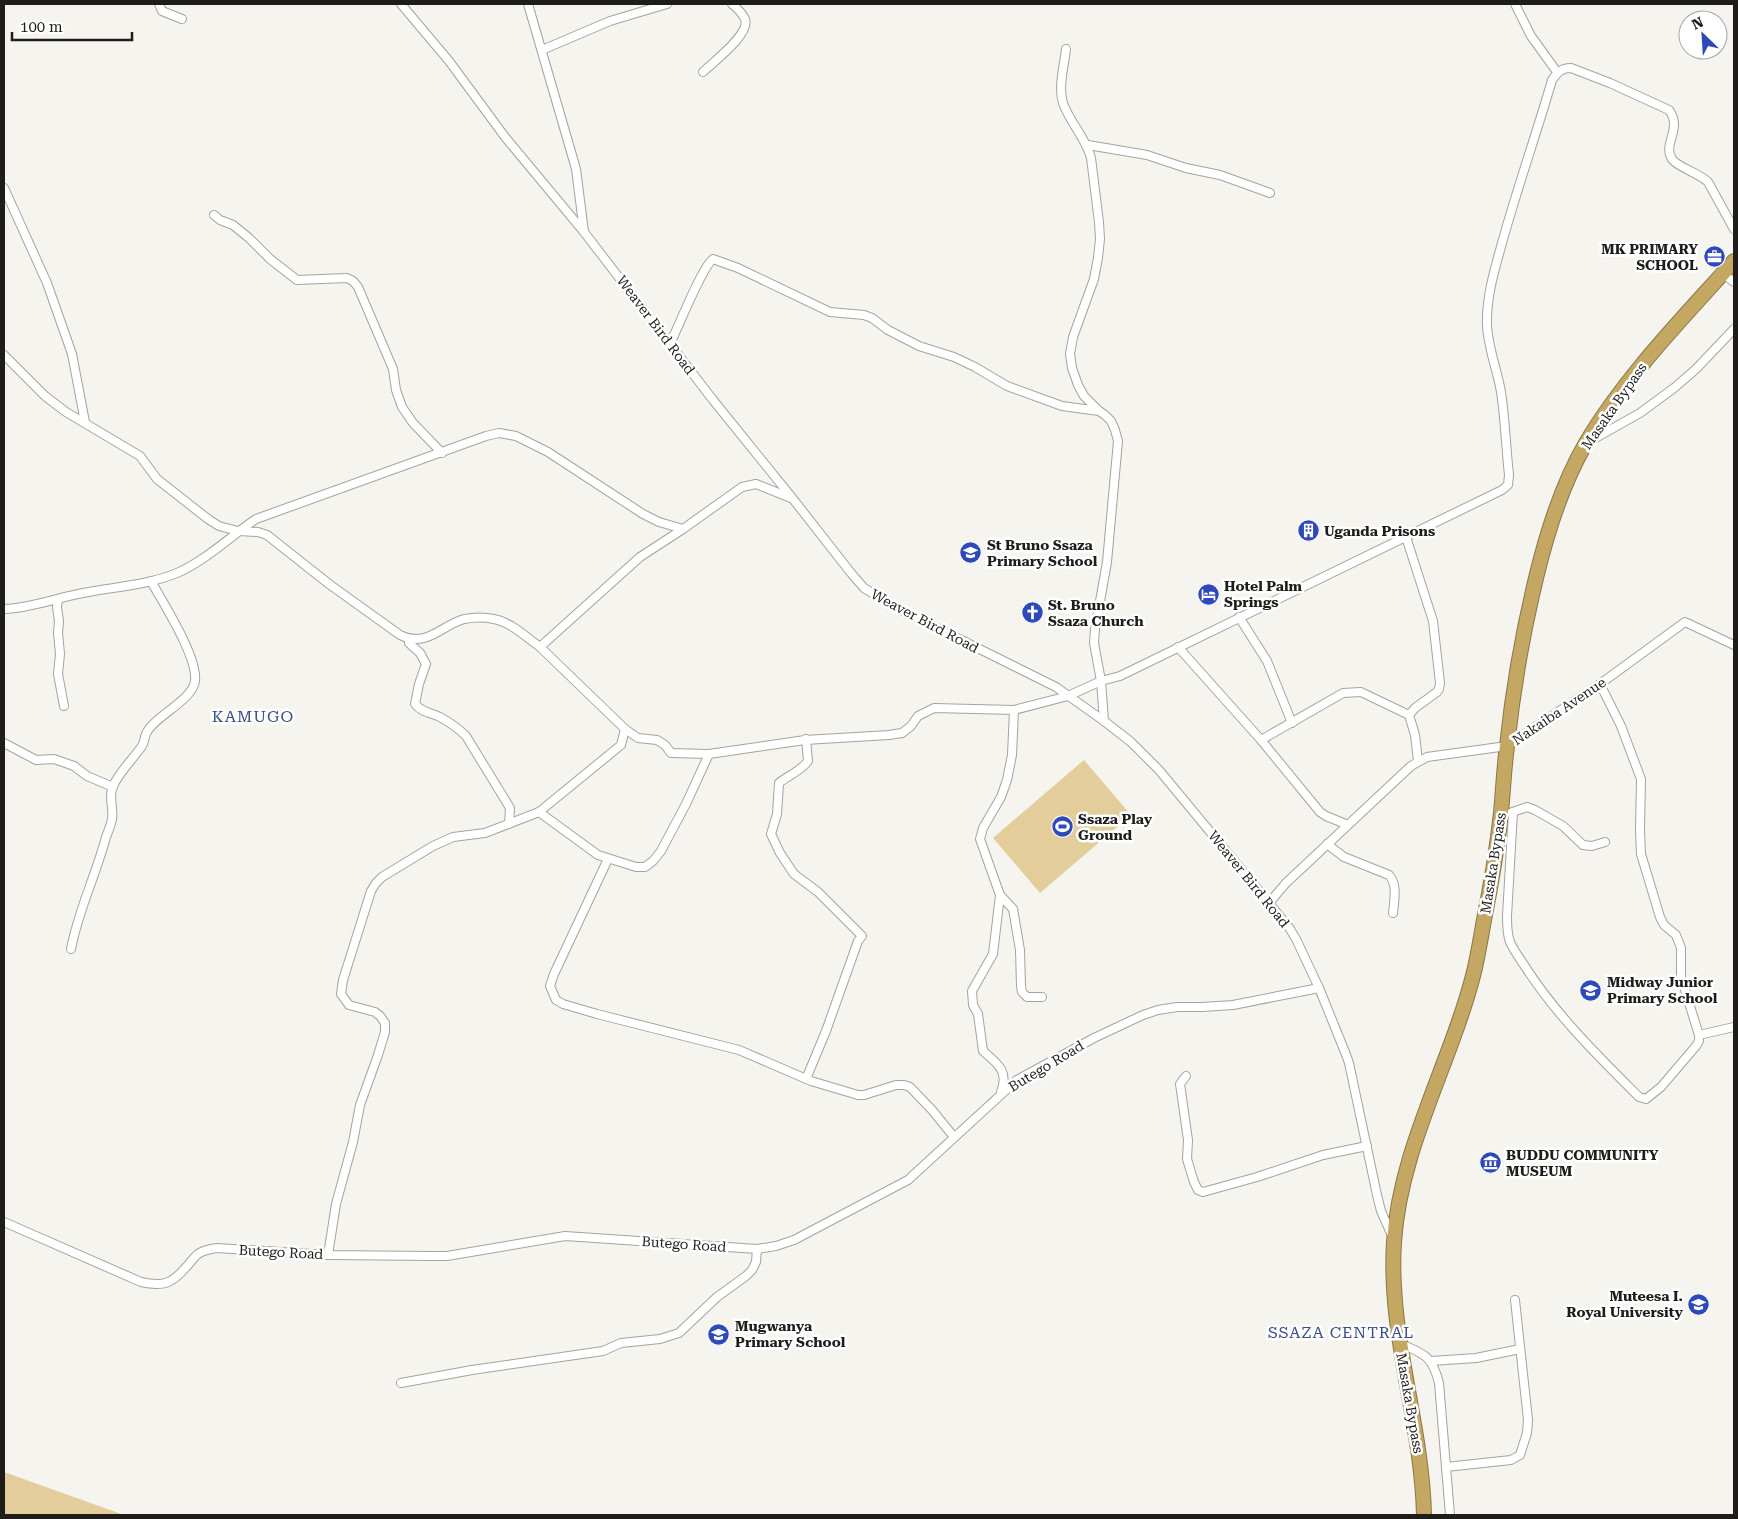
<svg xmlns="http://www.w3.org/2000/svg" width="1738" height="1519" viewBox="0 0 1738 1519" font-family="'Roboto Serif',serif">
<style>
.green{fill:#e2cd9b}
.lines{fill:none;stroke-linecap:round;stroke-linejoin:round}
.street-casing{stroke:#a5a39d;stroke-width:10}
.highway-casing{stroke:#897749;stroke-width:16}
.street{stroke:#fff;stroke-width:8}
.highway{stroke:#c3a762;stroke-width:14}
.labels{text-anchor:middle;dominant-baseline:central;stroke-width:5;stroke-linejoin:round;paint-order:stroke}
.poi-label{font-size:14px;font-weight:bold;fill:#1e1d1b;stroke:#fff;text-anchor:start}
.street-label{font-size:14px;fill:#1e1d1b;stroke:#fff}
.quarter-label{font-size:16px;letter-spacing:1px;fill:#394d88;stroke:#fff}
</style>
<rect width="100%" height="100%" fill="#f6f4ee"/>
<!-- green -->
<g class="green">
<path d="M1084,760L1131,815L1040,893L993,838Z"/>
<path d="M4,1472L124,1515H4Z"/>
</g>
<g class="lines">
<defs>
<g id="street">
<path d="M159,4L162,11L182,19"/>
<path d="M401,4L449,61L505,137L584,232L713,400L793,499L851,573L864,588L897,608L1056,687L1104,721L1131,742L1159,770L1269,903L1290,929L1296,939L1319,988L1345,1052L1349,1063L1377,1195L1381,1211L1393,1238"/>
<path d="M528,4L576,169L584,232"/>
<path d="M1515,4L1531,36L1557,72"/>
<path d="M1066,49C1064,66 1058,88 1063,103C1070,123 1086,138 1091,158L1099,222L1100,239L1098,258L1094,279L1073,337L1070,354L1072,368L1078,385L1084,396L1099,411"/>
<path d="M542,50L610,21L667,4"/>
<path d="M703,72C713,62 751,34 745,19C742,13 737,8 732,4"/>
<path d="M1088,145L1147,155L1186,168L1220,175L1270,193"/>
<path d="M4,188L47,283L72,354L85,422"/>
<path d="M214,215L220,220L233,225L249,238L270,259L297,280L347,278L353,281L358,287L393,369L396,390L402,407L413,423L442,453"/>
<path d="M1723,274L1734,282"/>
<path d="M670,344C678,328 702,267 713,259L738,268L830,312L864,315L872,318L888,330L919,346L954,357L975,367L1007,386L1062,406L1099,411L1105,415L1111,421L1115,430L1118,441L1107,562L1095,629L1094,643L1101,681L1104,721"/>
<path d="M4,355L45,396L66,412L140,456L157,479L208,519L219,526L238,531L258,532L267,535L329,584L400,635C427,648 440,626 464,619C474,617 485,617 494,619C511,622 527,638 540,647"/>
<path d="M1592,440L1640,413L1674,388L1696,369L1734,329"/>
<path d="M683,529L640,557L540,647L625,729L638,738L657,740L665,745L671,753L709,754L805,740L889,735L902,733L911,726L918,716L934,708L1014,710L1068,696L1101,681L1120,676L1502,490L1508,485L1509,475C1506,448 1505,418 1501,392C1497,369 1488,348 1487,325C1486,295 1496,265 1504,236C1519,183 1537,132 1552,80C1558,72 1561,68 1571,68L1610,83L1669,110C1683,129 1662,144 1672,159C1677,167 1699,173 1708,182L1734,229"/>
<path d="M1406,537L1433,621L1440,683L1439,689L1437,692L1415,708L1409,715"/>
<path d="M58,600L57,607L59,621L58,633L60,654L58,674L64,706"/>
<path d="M4,609C31,608 56,598 83,593C114,587 148,585 177,573C205,561 231,536 256,519L486,436L499,433L516,436L548,452L643,514L659,522L683,529L742,487L756,484L791,498"/>
<path d="M1239,617L1267,661L1292,723"/>
<path d="M409,640V643L420,653L426,664L419,684L415,704C421,712 431,713 440,717C449,722 459,729 466,736L510,808L509,824"/>
<path d="M1178,647L1261,740L1320,812L1326,816L1348,825"/>
<path d="M1014,710L1012,755L1007,780L1001,797L983,828L980,839L1000,895L1013,909L1020,950L1021,986L1022,992L1027,997H1042"/>
<path d="M1261,740L1343,693L1361,692L1409,715L1415,735L1418,761"/>
<path d="M4,743L36,760L54,759L74,766L87,776L113,787"/>
<path d="M539,812L598,855L636,867H645L653,861L661,851L686,804L709,754"/>
<path d="M1513,812L1507,916C1507,925 1507,934 1510,942C1514,951 1521,960 1526,968C1557,1016 1599,1057 1639,1097L1646,1099L1661,1087L1696,1046L1699,1041V1035L1681,977V948L1676,935L1664,925L1660,917L1641,854L1640,830L1641,779L1621,726L1600,684"/>
<path d="M1510,813L1527,807L1535,810L1563,826L1583,845L1592,846L1605,842"/>
<path d="M1327,844L1344,857L1389,875C1398,885 1394,900 1393,913"/>
<path d="M608,859L554,974L550,986L556,1000L563,1004L597,1014L739,1050L811,1081L858,1095H864L896,1085H904L910,1087L932,1110L954,1137"/>
<path d="M1000,895L993,954L972,991L973,1005L978,1014L983,1051C998,1064 1009,1071 1001,1092"/>
<path d="M1269,903L1286,883L1411,766L1427,757L1507,746L1600,684L1685,622L1734,645"/>
<path d="M71,949C78,911 96,875 106,837C108,832 111,825 112,819C114,808 108,797 113,786C120,771 133,759 142,746C145,742 144,736 147,732C155,716 193,700 195,681C198,657 163,603 151,581"/>
<path d="M1699,1035L1734,1027"/>
<path d="M1186,1076L1180,1084L1188,1140L1187,1159L1194,1182L1198,1190L1203,1192L1257,1177L1323,1155L1367,1146"/>
<path d="M806,1079L826,1031L858,941L862,936L818,892L794,874L780,853L771,834L777,814L779,783C789,775 801,771 808,761L806,739"/>
<path d="M4,1222L141,1282C163,1287 172,1284 187,1266C190,1263 194,1257 198,1254C203,1250 210,1249 217,1248L328,1255L432,1256H447L565,1236L757,1249L776,1246L794,1240L908,1180L1017,1080L1094,1038L1143,1015L1158,1010L1177,1007H1202L1233,1005L1319,988"/>
<path d="M328,1255L336,1204L353,1142L360,1105L378,1055L385,1032V1023L380,1016L375,1012L349,1005L341,994L343,980L371,891L376,883L382,877L433,846L453,837L485,833L539,812L621,745L625,729"/>
<path d="M1399,1343C1424,1354 1432,1355 1439,1383L1450,1515"/>
<path d="M1431,1361L1476,1358L1520,1349"/>
<path d="M401,1383L472,1370L603,1351L621,1343L660,1339L679,1333L717,1297L746,1276L752,1270L756,1262L757,1249"/>
<path d="M1446,1467L1511,1460L1520,1455L1527,1433L1528,1420L1515,1300"/>
</g>
<path id="highway" d="M1424,1515C1422,1423 1388,1335 1394,1242C1400,1148 1451,1063 1474,972C1478,955 1481,937 1484,920C1491,885 1497,849 1501,813C1503,791 1504,769 1507,746C1513,689 1523,631 1537,574C1548,529 1562,484 1586,443C1625,377 1683,318 1734,261"/>
</defs>
<!-- street casing -->
<use href="#street" class="street-casing"/>
<!-- highway casing -->
<use href="#highway" class="highway-casing"/>
<!-- street -->
<use href="#street" class="street"/>
<!-- highway -->
<use href="#highway" class="highway"/>
</g>
<!-- icons -->
<defs>
<symbol id="office-disc" viewBox="-11 -11 22 22"><circle r="9.5" fill="#2e49ba" stroke="#fff"/><path d="M-6-3h4V-5.5h4V-3h4V5H-6ZM-1-4.5V-3h2v-1.5ZM-6 0V1H6V0Z" fill="#fff"/></symbol>
<symbol id="building-disc" viewBox="-11 -11 22 22"><circle r="9.5" fill="#2e49ba" stroke="#fff"/><path d="M-4-6H4V6H1V3H-1V6H-4ZM-2.5-4.3h1.7v1.8h-1.7ZM.8-4.3h1.7v1.8H.8ZM-2.5-1h1.7V.8h-1.7ZM.8-1h1.7V.8H.8Z" fill="#fff"/></symbol>
<symbol id="school-disc" viewBox="-11 -11 22 22"><circle r="9.5" fill="#2e49ba" stroke="#fff"/><path d="M0-5L7-2L0 1L-7-2ZM-4 1L0 2.5L4 1V4Q0 6-4 4Z" fill="#fff"/></symbol>
<symbol id="hotel-disc" viewBox="-11 -11 22 22"><circle r="9.5" fill="#2e49ba" stroke="#fff"/><path d="M-6-4.5h1.5V1H6V5H4.5V3h-9V5H-6ZM-4 0a1.8 1.8 0 1 1 3.6 0ZM.5 0V-2.5h3Q6-2.5 6 0Z" fill="#fff"/></symbol>
<symbol id="church-disc" viewBox="-11 -11 22 22"><circle r="9.5" fill="#2e49ba" stroke="#fff"/><path d="M-1.2-6h2.4v3.5h3.3v2.4h-3.3V6h-2.4V-.1h-3.3v-2.4h3.3Z" fill="#fff"/></symbol>
<symbol id="stadium-disc" viewBox="-11 -11 22 22"><circle r="9.5" fill="#2e49ba" stroke="#fff"/><path d="M0-5a6.5 5 0 1 0 0 10a6.5 5 0 1 0 0-10ZM-3.5-1.8h7v3.6h-7Z" fill="#fff"/></symbol>
<symbol id="museum-disc" viewBox="-11 -11 22 22"><circle r="9.5" fill="#2e49ba" stroke="#fff"/><path d="M0-6L6-3V-2H-6V-3ZM-5-1h2V3h-2ZM-1-1h2V3h-2ZM3-1h2V3H3ZM-6 4H6V6H-6Z" fill="#fff"/></symbol>
<symbol id="university-disc" viewBox="-11 -11 22 22"><circle r="9.5" fill="#2e49ba" stroke="#fff"/><path d="M0-5L7-2L0 1L-7-2ZM-4 1L0 2.5L4 1V4Q0 6-4 4Z" fill="#fff"/></symbol>
</defs>
<g fill-rule="evenodd">
<use href="#office-disc" x="1702" y="244" width="25" height="25"/>
<use href="#building-disc" x="1296" y="518" width="25" height="25"/>
<use href="#school-disc" x="958" y="540" width="25" height="25"/>
<use href="#hotel-disc" x="1196" y="582" width="25" height="25"/>
<use href="#church-disc" x="1020" y="600" width="25" height="25"/>
<use href="#stadium-disc" x="1050" y="814" width="25" height="25"/>
<use href="#school-disc" x="1578" y="978" width="25" height="25"/>
<use href="#museum-disc" x="1478" y="1150" width="25" height="25"/>
<use href="#university-disc" x="1686" y="1292" width="25" height="25"/>
<use href="#school-disc" x="706" y="1322" width="25" height="25"/>
</g>
<g class="labels">
<!-- poi labels -->
<g class="poi-label">
<text x="1698" y="249" text-anchor="end">MK PRIMARY<tspan x="1698" dy="16">SCHOOL</tspan></text>
<text x="1324" y="531">Uganda Prisons</text>
<text x="987" y="545">St Bruno Ssaza<tspan x="987" dy="16">Primary School</tspan></text>
<text x="1224" y="586">Hotel Palm<tspan x="1224" dy="16">Springs</tspan></text>
<text x="1048" y="605">St. Bruno<tspan x="1048" dy="16">Ssaza Church</tspan></text>
<text x="1078" y="819">Ssaza Play<tspan x="1078" dy="16">Ground</tspan></text>
<text x="1607" y="982">Midway Junior<tspan x="1607" dy="16">Primary School</tspan></text>
<text x="1506" y="1155">BUDDU COMMUNITY<tspan x="1506" dy="16">MUSEUM</tspan></text>
<text x="1683" y="1296" text-anchor="end">Muteesa I.<tspan x="1683" dy="16">Royal University</tspan></text>
<text x="735" y="1326">Mugwanya<tspan x="735" dy="16">Primary School</tspan></text>
</g>
<!-- street labels -->
<g class="street-label">
<text transform="translate(656 325) rotate(53)">Weaver Bird Road</text>
<text transform="translate(1614 406) rotate(-55)">Masaka Bypass</text>
<text transform="translate(925 621) rotate(28)">Weaver Bird Road</text>
<text transform="translate(1559 711) rotate(-34)">Nakaiba Avenue</text>
<text transform="translate(1493 863) rotate(-81)">Masaka Bypass</text>
<text transform="translate(1249 879) rotate(51)">Weaver Bird Road</text>
<text transform="translate(1046 1066) rotate(-31)">Butego Road</text>
<text transform="translate(684 1244) rotate(4)">Butego Road</text>
<text transform="translate(281 1252) rotate(3)">Butego Road</text>
<text transform="translate(1410 1403) rotate(80)">Masaka Bypass</text>
</g>
<!-- quarter labels -->
<g class="quarter-label">
<text x="253" y="716">KAMUGO</text>
<text x="1341" y="1332">SSAZA CENTRAL</text>
</g>
</g>
<!-- border -->
<rect width="1738" height="1519" fill="none" stroke="#1e1d1b" stroke-width="10"/>
<!-- north arrow -->
<g transform="translate(1703 35) rotate(335)"><circle r="24" fill="#ffffff" stroke="#a5a5a4"/>
<path d="M0-4L9 19L0 12L-9 19Z" fill="#2e49ba"/>
<text y="-8" font-size="14" font-weight="bold" text-anchor="middle" fill="#1e1d1b">N</text>
</g>
<!-- scale -->
<path d="M12 32v8h120v-8" fill="none" stroke="#1e1d1b" stroke-width="2.5"/>
<text x="20" y="32" font-size="15" fill="#1e1d1b" stroke="#ffffff" stroke-width="4" paint-order="stroke">100 m</text>
</svg>
